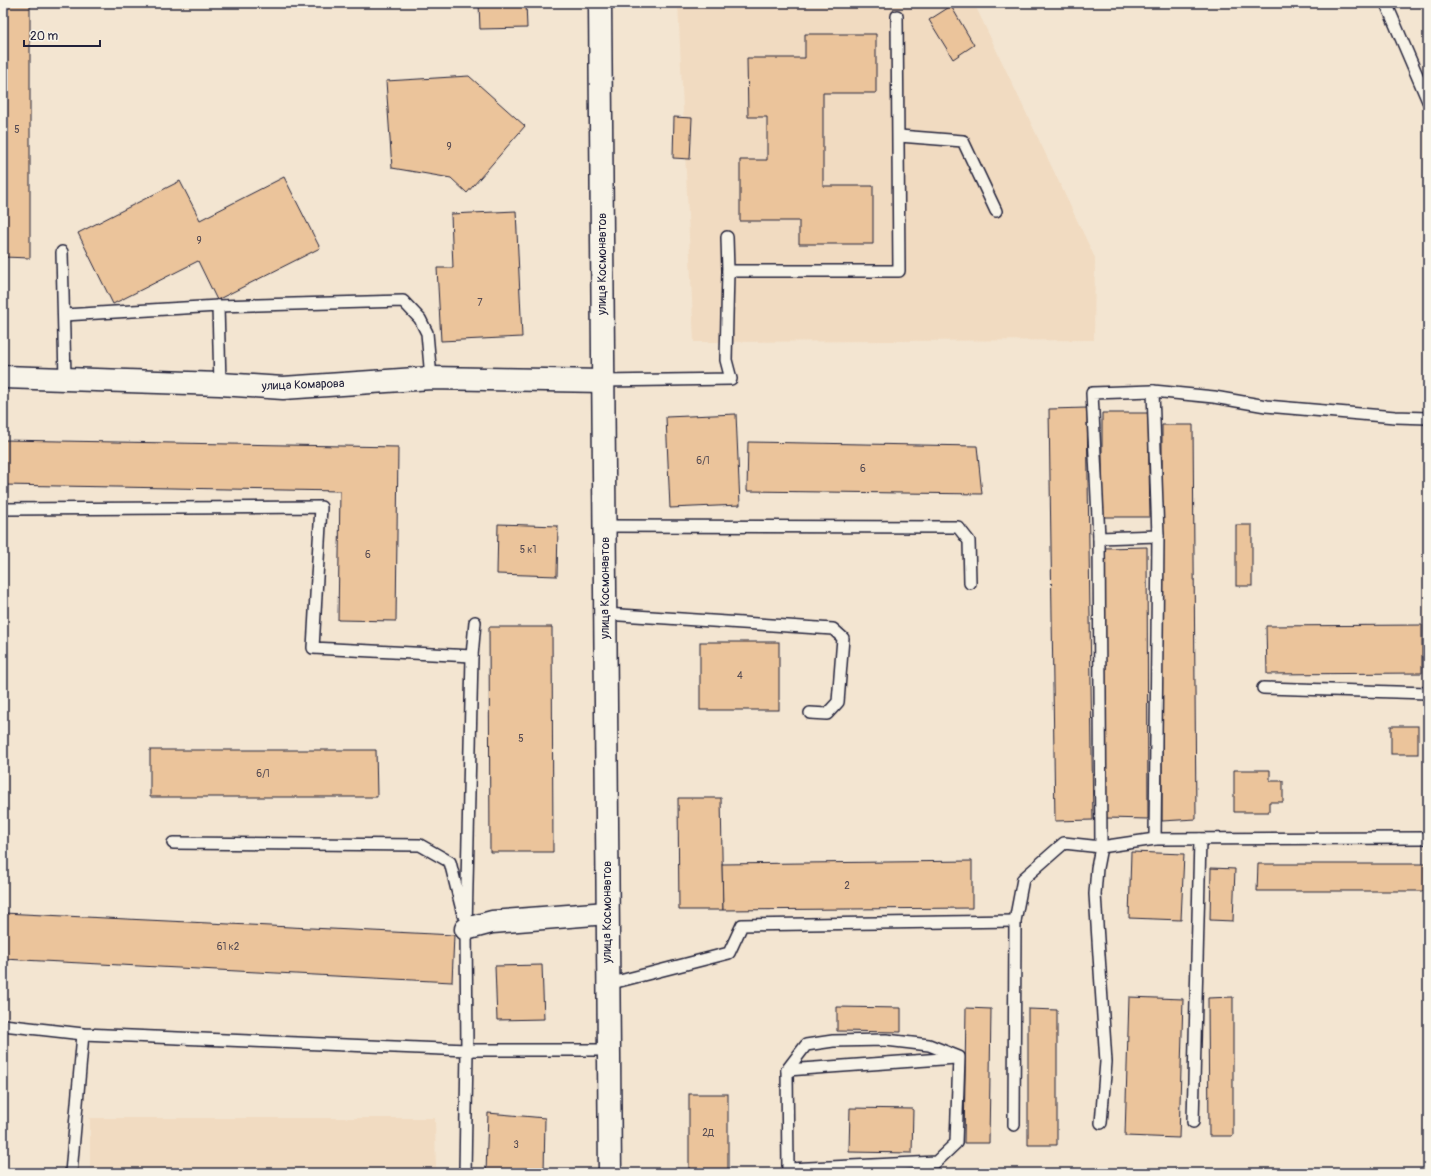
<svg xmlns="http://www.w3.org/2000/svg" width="1431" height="1176" viewBox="0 0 1431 1176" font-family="Pangolin,sans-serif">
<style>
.built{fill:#f1dbc1}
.building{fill:#ebc49b;stroke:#22223b}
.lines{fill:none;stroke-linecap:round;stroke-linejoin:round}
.lane-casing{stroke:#22223b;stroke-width:14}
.street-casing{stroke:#22223b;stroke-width:25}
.lane{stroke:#f7f3e8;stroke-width:11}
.street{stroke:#f7f3e8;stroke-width:22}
.labels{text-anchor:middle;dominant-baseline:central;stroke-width:3;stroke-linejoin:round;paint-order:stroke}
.number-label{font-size:10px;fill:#544a53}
.street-label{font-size:12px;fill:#22223b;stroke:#f7f3e8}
</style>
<rect width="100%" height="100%" fill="#f3e5d1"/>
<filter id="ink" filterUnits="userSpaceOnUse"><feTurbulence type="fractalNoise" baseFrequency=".025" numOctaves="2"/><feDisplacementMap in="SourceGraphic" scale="8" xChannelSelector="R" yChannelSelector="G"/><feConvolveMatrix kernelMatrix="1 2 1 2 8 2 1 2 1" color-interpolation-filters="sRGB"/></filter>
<g filter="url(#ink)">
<!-- built -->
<g class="built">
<path d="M678,3H974L1095,258L1094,340L694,342Z"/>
<path d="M90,1118H435L436,1173H90Z"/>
</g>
<!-- building -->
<g class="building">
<path d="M3,3H30V258L3,257Z"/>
<path d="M479,3H526L527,28L480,29Z"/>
<path d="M951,6L974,45L953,59L929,20Z"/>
<path d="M805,34H876V93H823V186H873V244H799V221H740V160H767V117H748L747,58H805Z"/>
<path d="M469,76L525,126L467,193L451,178L392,168L386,81Z"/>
<path d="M674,117L692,118L690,159L673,158Z"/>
<path d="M284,177L320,248L217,300L198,261L113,304L78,233L180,181L200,220Z"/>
<path d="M516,211L522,337L441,341L437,268H453L451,214Z"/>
<path d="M1087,408L1093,820L1055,821L1049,409Z"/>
<path d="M1102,413H1148L1150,517H1102Z"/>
<path d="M736,414L740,505L670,508L666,417Z"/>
<path d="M1162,425H1193L1196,819L1162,821Z"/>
<path d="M3,440L398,447L396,621L338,620L340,491L3,485Z"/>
<path d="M748,442L977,446L982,494L747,491Z"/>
<path d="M498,524L558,526L557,576L497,574Z"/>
<rect x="1236" y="525" width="16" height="61"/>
<path d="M1147,547L1148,819L1106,818L1104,548Z"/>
<path d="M1422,625V673L1267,674L1266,626Z"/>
<path d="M489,627H552L553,852H490Z"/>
<rect x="700" y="642" width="79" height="68"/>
<rect x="1391" y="726" width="27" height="28"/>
<path d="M150,750H376L377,797H150Z"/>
<path d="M1234,770H1270V781H1283V802H1269V812H1234Z"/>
<path d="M678,798H721L723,910H679Z"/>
<path d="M1131,852L1184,854L1181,920L1129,918Z"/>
<path d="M972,861V908L723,910L722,864Z"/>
<path d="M1258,864H1428V891H1257Z"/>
<path d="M1211,868L1235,869L1233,921L1210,920Z"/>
<path d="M3,913L454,935L452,982L3,959Z"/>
<path d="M542,965L544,1019L497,1020L495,966Z"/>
<path d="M1129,997L1183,999L1179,1138L1125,1136Z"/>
<path d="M1233,997V1136H1209L1208,998Z"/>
<path d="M837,1007L901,1008V1032L837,1031Z"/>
<path d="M966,1008L991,1009L989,1143H964Z"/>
<path d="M1028,1009L1057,1010V1145H1028Z"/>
<rect x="689" y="1094" width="39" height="79"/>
<path d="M850,1108L913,1109L912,1153L849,1152Z"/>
<path d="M488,1113L545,1118L544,1173H486Z"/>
</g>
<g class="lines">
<defs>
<g id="lane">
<path d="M1386,3L1428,101"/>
<path d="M899,136L963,141L996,211"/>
<path d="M62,252L65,379"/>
<path d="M728,271H899L897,16"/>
<path d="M218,306L403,301L420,319L427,333L431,378"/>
<path d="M64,315L218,306L220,384"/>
<path d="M603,381L731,379L726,360L728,271L727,237"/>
<path d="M1153,391L1158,536L1155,839"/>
<path d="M3,509L321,507L313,648L472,656"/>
<path d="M604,526L958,527L969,541L970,583"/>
<path d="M1099,538L1158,536"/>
<path d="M605,614L833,629L843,638L838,702L827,714L810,713"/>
<path d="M1263,688L1428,693"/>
<path d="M173,843L420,845L450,862L463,914"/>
<path d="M608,984L729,953L742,925L1015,921"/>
<path d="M3,1025L83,1034L467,1050H609"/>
<path d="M787,1070L956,1058"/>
<path d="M1193,1122L1200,839"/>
<path d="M1101,1123L1106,1062L1095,894L1097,868L1101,847L1099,538L1092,393L1153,391L1214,397L1266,406L1395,417L1428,418"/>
<path d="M1014,1125L1015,921L1023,879L1064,843L1101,847L1155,839L1428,838"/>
<path d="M71,1173L83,1034"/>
<path d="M465,1173L467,1050L466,929L472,656L475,622"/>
<path d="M786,1173L788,1169L787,1070L806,1045L833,1041L886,1040L929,1045L959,1057L956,1143L936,1162L788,1169"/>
</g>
<g id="street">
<path d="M600,3L610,1173"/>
<path d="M3,377L220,384L283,388L431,378L603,381"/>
<path d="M466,929L492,922L607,913"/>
</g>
</defs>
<!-- lane casing -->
<use href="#lane" class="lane-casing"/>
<!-- street casing -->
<use href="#street" class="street-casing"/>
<!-- lane -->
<use href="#lane" class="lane"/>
<!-- street -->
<use href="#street" class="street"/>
</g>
</g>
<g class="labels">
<!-- number labels -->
<g class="number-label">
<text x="17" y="130">5</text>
<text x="449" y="147">9</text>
<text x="199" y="241">9</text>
<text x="480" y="303">7</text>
<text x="703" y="461">6/1</text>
<text x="863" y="469">6</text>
<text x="528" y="550">5 к1</text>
<text x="368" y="555">6</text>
<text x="740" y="676">4</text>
<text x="521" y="739">5</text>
<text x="263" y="774">6/1</text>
<text x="847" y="886">2</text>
<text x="228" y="947">61 к2</text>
<text x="708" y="1133">2Д</text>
<text x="516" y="1145">3</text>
</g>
<!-- street labels -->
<g class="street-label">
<text transform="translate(602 264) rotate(-90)">улица Космонавтов</text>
<text transform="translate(303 385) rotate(-2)">улица Комарова</text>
<text transform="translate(605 588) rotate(-90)">улица Космонавтов</text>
<text transform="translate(607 912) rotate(-90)">улица Космонавтов</text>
</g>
</g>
<!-- margin -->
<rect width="1431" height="1176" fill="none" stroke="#f7f3e8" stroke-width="16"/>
<rect x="8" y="8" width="1415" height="1160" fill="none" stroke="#22223b" stroke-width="1.5" filter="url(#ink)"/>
<!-- scale -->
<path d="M24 40v6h76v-6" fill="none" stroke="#22223b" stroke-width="2"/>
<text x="30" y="40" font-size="12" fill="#22223b" stroke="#f7f3e8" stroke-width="3" paint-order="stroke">20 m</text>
</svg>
